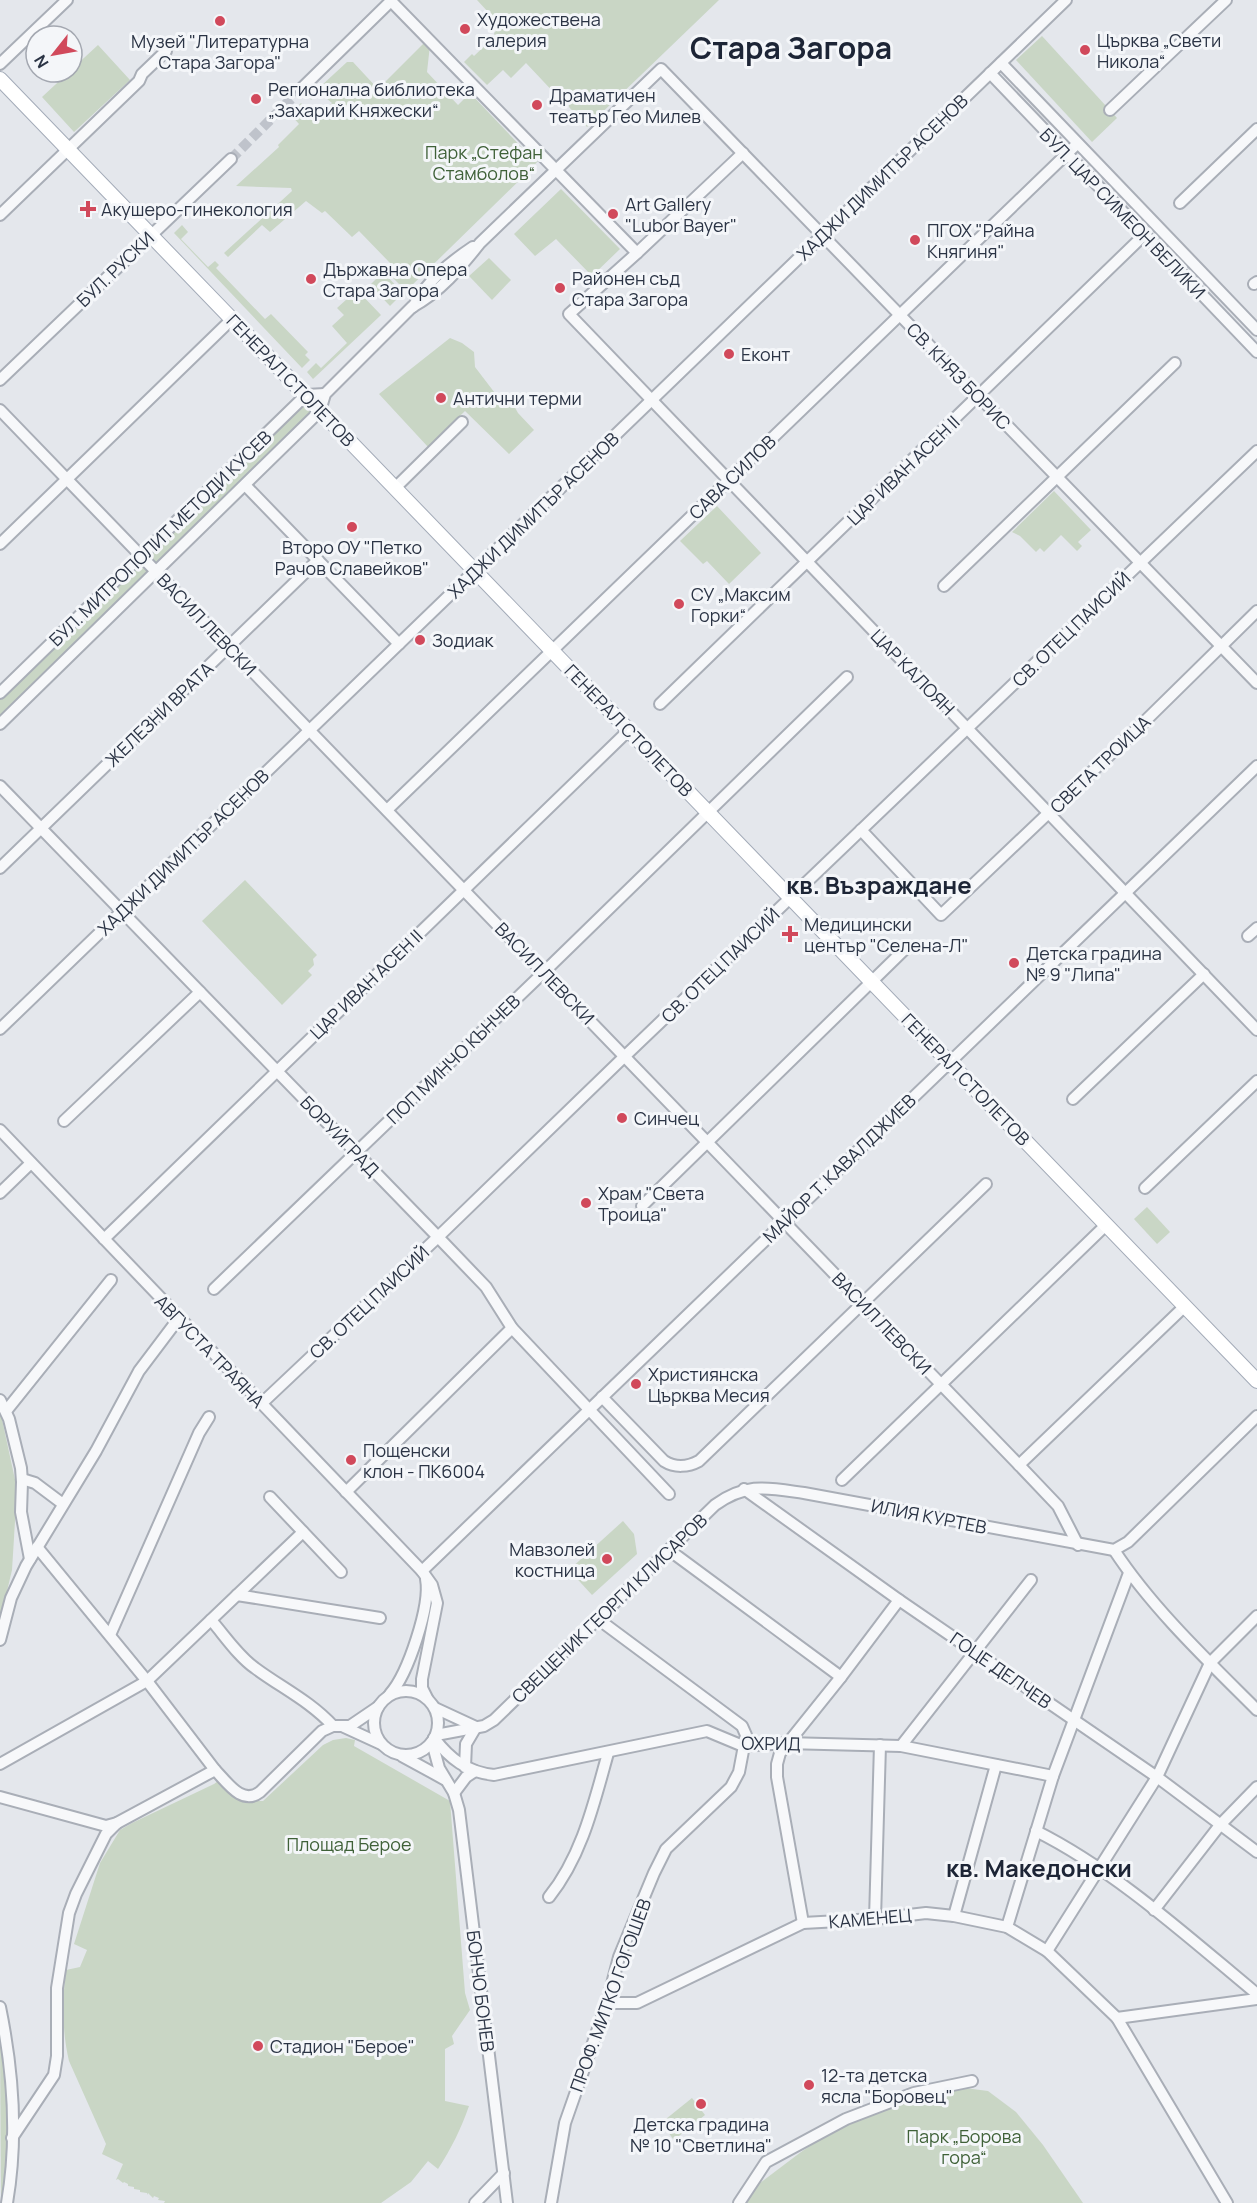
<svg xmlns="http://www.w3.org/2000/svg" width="1257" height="2203" viewBox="0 0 1257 2203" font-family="Manrope,sans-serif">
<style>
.green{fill:#c9d6c5}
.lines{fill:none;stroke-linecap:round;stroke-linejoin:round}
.minor-tunnel{stroke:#bfc3cb;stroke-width:10;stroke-dasharray:10 5;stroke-linecap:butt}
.minor-casing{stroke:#a9aeb7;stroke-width:14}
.major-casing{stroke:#a3abb8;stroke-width:16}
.minor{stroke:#f7f8fa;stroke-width:10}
.major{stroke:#fff;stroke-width:14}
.poi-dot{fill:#d1495b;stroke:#f4f6f9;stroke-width:2}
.labels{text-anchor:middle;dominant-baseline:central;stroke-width:6;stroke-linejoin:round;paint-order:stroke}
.poi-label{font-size:18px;fill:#2b3445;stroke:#f4f6f9;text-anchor:start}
.park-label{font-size:18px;fill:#3f6138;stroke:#f4f6f9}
.street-label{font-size:18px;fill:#2b3445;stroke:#f4f6f9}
.district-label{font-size:24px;font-weight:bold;fill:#1d2536;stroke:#f4f6f9}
.town-label{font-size:30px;font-weight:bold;fill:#1d2536;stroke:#f4f6f9}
</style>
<rect width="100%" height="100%" fill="#e4e7ec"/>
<!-- green -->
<g class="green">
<path d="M477,0H719L587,127L569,107V103L564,98H559L526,63L511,78L503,70L487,85L464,62L472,54L474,56L495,36L494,33L501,26Z"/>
<path d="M1042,36L1117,118L1092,142L1016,60Z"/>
<path d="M426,41L430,45L427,72L458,105L470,93L530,156L534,155L539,160L527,173L406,291L385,270L391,264L359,231L352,237L325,211L322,213L306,201L270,232L262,225L228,257L224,253L292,191L291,188L236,186L279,147L278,145L299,124L290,114L301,103L316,120L332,103L326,98V94L322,89L311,100L309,97L347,62H353L378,89Z"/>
<path d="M98,45L130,80L74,132L42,97L69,72H72V69Z"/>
<path d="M561,189L620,249L592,276L556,239L535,256L514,234Z"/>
<path d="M182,225L188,232L181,239L208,267L215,261L219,265L216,268L265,319L271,314L308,352L305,355L310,360L302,368L174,233Z"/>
<path d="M489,258L511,280L492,300L469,276Z"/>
<path d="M383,272L403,293L390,306L370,285Z"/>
<path d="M357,290L381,315L313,379L307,372L316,363L321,368L347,343L332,326L344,315L337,308Z"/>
<path d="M450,338L462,343L474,352L475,367L501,401L513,404L518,413L534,430L509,454L465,411L428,447L379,394Z"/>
<path d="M306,395L320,411L0,724V693Z"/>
<path d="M1054,491L1091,530L1078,542L1082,546L1077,551L1061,535L1044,552L1040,548L1036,552L1020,536L1012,532Z"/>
<path d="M717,506L761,553L729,584L707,561L703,564L680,541Z"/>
<path d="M245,880L317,955L313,959L314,965L308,971L312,975L282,1005L202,921Z"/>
<path d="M1147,1207L1170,1232L1157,1244L1134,1219Z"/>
<path d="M0,1410L17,1489L12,1570L0,1621Z"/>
<path d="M623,1521L634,1534L637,1554L592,1595L569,1570Z"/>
<path d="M346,1738L355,1740L354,1746L450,1801L465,1993L470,2010L452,2036L454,2044L445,2049V2101L469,2106C461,2129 451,2149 438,2169L428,2161L411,2182L381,2203H164L165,2201L158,2200L159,2198L154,2196L153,2198L148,2193L147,2195V2193L140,2192V2190L134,2189V2187L128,2186V2184L124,2182L123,2183L118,2179L116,2180L123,2164L102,2154L106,2144L69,2061C62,2031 62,2001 66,1970L80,1967L87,1950L74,1944L100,1863L120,1830L132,1823L214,1784L221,1779L249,1801H263L323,1745L333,1740Z"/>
<path d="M0,2037C8,2092 11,2148 1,2203Z"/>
<path d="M965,2088L988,2091L1016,2112L1043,2145L1083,2203H741L748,2192L801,2152L844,2123L913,2098Z"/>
<path d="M692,2098L705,2115L674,2140L661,2123Z"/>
</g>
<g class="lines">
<!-- minor-tunnel -->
<path class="minor-tunnel" d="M231,159L301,89"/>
<defs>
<g id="minor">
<path d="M391,1L637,253"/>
<path d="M1001,63L1257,330"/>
<path d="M0,64L67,0"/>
<path d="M990,73L1257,352"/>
<path d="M301,89L392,0"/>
<path d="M1110,110L1226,0"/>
<path d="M743,153L637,253L569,314L1257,1030"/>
<path d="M1180,203L1257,129"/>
<path d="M0,215L139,81L142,74L166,51"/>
<path d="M1254,284L1257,282"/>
<path d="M413,307C427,281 449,263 473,247"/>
<path d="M0,380L231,159"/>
<path d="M0,410L1019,1465L1058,1506L1078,1545"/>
<path d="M245,485L399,644"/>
<path d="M395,488L462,422"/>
<path d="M0,544L232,319"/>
<path d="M944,586L1175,363"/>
<path d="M0,693L306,395L325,394"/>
<path d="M660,704L1144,235"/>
<path d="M0,724L320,411L325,394L412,307C440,292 460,268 480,243L661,69L1257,683"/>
<path d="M0,786L438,1237L486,1287L512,1328L669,1494"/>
<path d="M387,810L1077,144"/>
<path d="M861,830L941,915L1138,728L1257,611"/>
<path d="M0,868L318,560"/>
<path d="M1248,936L1257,928"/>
<path d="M0,1029L1066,0"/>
<path d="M1073,1099L1204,974"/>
<path d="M64,1121L200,992"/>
<path d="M0,1130L422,1571L432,1585L437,1603L422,1679V1688L427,1698"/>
<path d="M1145,1188L1257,1081"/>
<path d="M0,1193L31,1163"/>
<path d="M642,1206L905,949"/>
<path d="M104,1239L629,730"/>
<path d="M214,1289L544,972L847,677"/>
<path d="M602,1397L664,1461C675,1468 688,1467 699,1461L986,1184"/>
<path d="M0,1400L9,1419L21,1468L22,1482L21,1512L30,1559"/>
<path d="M261,1404L438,1237L625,1056L1257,451"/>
<path d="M6,1411L111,1280"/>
<path d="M1019,1465L1185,1306"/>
<path d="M22,1479L35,1483L63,1504"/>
<path d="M842,1480L1106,1225"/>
<path d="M744,1489L899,1600L1157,1777L1257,1852"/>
<path d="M346,1492L512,1328"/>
<path d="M270,1497L341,1572"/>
<path d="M37,1547L147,1681L215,1770"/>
<path d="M669,1550L841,1677"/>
<path d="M1114,1550C1152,1608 1208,1661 1257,1710"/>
<path d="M422,1571L1257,766"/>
<path d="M237,1595L380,1618"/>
<path d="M211,1620C225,1636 238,1656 255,1668C282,1688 310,1701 333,1726"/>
<path d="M110,1635L199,1433L209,1417"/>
<path d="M0,1640L11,1598L26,1566L96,1451L139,1371L179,1318"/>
<circle cx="406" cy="1723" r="32"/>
<path d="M390,1694C408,1674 431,1605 426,1579"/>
<path d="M435,1708L476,1727"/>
<path d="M344,1727L381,1744"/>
<path d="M436,1735L484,1726L494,1720L715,1505C747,1482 768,1488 804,1493L1114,1550L1128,1542L1257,1416"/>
<path d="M434,1738C450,1759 467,1772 494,1775L707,1731L743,1746L786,1743L901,1746L1053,1776"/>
<path d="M432,1742L439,1768L454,1793L459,1810L507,2203"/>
<path d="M901,1746L1031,1580"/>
<path d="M402,1756L444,1779"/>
<path d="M0,1764L147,1681L303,1532"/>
<path d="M465,1767L466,1744L476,1727"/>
<path d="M454,1793L466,1777L475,1771"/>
<path d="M0,1797L106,1826L117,1823L215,1770C227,1782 242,1806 260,1792L322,1731L333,1726H350L378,1707"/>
<path d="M1036,1831C1116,1871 1188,1937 1257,1994"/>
<path d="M549,1897C582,1856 594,1803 608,1753"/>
<path d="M1154,1910L1220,1825L1257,1787"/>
<path d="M954,1916L996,1765"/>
<path d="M875,1919L880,1745"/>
<path d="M803,1923L777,1777V1764L780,1753L841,1677L899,1600"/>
<path d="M1007,1927L1053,1776L1129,1573"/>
<path d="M1047,1951L1157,1777L1210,1663L1257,1616"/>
<path d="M607,2003H637L803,1923L875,1919L926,1913L954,1916L1007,1927L1047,1951L1117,2018L1227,2203"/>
<path d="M0,2007C13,2070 18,2139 7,2203"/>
<path d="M1117,2018L1257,1999"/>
<path d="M12,2138L54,2075L57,2056V1988L69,1913L76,1894L106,1834L117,1823"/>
<path d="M475,2203L504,2173"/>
<path d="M551,2203L565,2123L607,2003L619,1957L654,1873L666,1849L731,1787L739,1772L746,1735L742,1726L598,1619"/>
<path d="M739,2203L766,2162L846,2119L914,2093L972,2081"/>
</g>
<path id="major" d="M0,79L1257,1381"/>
</defs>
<!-- minor casing -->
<use href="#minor" class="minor-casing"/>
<!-- major casing -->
<use href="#major" class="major-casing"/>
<!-- minor -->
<use href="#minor" class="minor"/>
<!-- major -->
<use href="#major" class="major"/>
</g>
<!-- markers -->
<g class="poi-dot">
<circle cx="220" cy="21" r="6"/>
<circle cx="465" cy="29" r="6"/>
<circle cx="1085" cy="50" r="6"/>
<circle cx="256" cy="99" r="6"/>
<circle cx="537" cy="105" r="6"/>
<path d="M85 200h6v6h6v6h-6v6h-6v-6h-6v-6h6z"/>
<circle cx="613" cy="214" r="6"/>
<circle cx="915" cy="240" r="6"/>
<circle cx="311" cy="279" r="6"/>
<circle cx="560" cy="288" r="6"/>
<circle cx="729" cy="354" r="6"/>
<circle cx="441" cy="398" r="6"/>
<circle cx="352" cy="527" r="6"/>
<circle cx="679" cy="604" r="6"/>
<circle cx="420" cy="640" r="6"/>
<path d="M787 925h6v6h6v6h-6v6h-6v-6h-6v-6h6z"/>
<circle cx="1014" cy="963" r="6"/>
<circle cx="622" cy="1118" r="6"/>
<circle cx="586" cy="1203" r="6"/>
<circle cx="636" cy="1384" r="6"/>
<circle cx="351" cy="1460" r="6"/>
<circle cx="607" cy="1559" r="6"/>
<circle cx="258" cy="2046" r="6"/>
<circle cx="809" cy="2085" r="6"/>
<circle cx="701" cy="2104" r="6"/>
</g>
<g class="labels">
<!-- poi labels -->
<g class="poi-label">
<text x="477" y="19">Художествена<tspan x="477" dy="21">галерия</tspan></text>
<text x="1097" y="40">Църква „Свети<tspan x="1097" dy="21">Никола“</tspan></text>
<text x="220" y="41" text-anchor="middle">Музей "Литературна<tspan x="220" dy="21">Стара Загора"</tspan></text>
<text x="268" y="89">Регионална библиотека<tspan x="268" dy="21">„Захарий Княжески“</tspan></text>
<text x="549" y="95">Драматичен<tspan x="549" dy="21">театър Гео Милев</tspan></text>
<text x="625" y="204">Art Gallery<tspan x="625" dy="21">"Lubor Bayer"</tspan></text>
<text x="101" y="209">Акушеро-гинекология</text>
<text x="927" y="230">ПГОХ "Райна<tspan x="927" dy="21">Княгиня"</tspan></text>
<text x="323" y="269">Държавна Опера<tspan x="323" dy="21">Стара Загора</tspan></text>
<text x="572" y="278">Районен съд<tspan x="572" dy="21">Стара Загора</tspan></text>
<text x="741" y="354">Еконт</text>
<text x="453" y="398">Антични терми</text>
<text x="352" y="547" text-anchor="middle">Второ ОУ "Петко<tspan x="352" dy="21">Рачов Славейков"</tspan></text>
<text x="691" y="594">СУ „Максим<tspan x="691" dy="21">Горки“</tspan></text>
<text x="432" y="640">Зодиак</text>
<text x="804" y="924">Медицински<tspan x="804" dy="21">център "Селена-Л"</tspan></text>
<text x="1026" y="953">Детска градина<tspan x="1026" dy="21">№ 9 "Липа"</tspan></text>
<text x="634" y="1118">Синчец</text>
<text x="598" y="1193">Храм "Света<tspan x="598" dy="21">Троица"</tspan></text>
<text x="648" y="1374">Християнска<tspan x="648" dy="21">Църква Месия</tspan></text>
<text x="363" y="1450">Пощенски<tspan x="363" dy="21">клон - ПК6004</tspan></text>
<text x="595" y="1549" text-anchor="end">Мавзолей<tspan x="595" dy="21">костница</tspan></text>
<text x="270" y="2046">Стадион "Берое"</text>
<text x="821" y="2075">12-та детска<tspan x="821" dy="21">ясла "Боровец"</tspan></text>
<text x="701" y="2124" text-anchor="middle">Детска градина<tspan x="701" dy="21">№ 10 "Светлина"</tspan></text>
</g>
<!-- park labels -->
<g class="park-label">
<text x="484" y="152">Парк „Стефан<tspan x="484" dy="21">Стамболов“</tspan></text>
<text x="349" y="1844">Площад Берое</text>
<text x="964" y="2136">Парк „Борова<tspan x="964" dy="21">гора“</tspan></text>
</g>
<!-- street labels -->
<g class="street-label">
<text transform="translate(882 177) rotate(-44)">ХАДЖИ ДИМИТЪР АСЕНОВ</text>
<text transform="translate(1123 213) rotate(46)">БУЛ. ЦАР СИМЕОН ВЕЛИКИ</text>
<text transform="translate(115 269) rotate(-44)">БУЛ. РУСКИ</text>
<text transform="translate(959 376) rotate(46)">СВ. КНЯЗ БОРИС</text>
<text transform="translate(291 380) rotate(46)">ГЕНЕРАЛ СТОЛЕТОВ</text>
<text transform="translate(903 470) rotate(-44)">ЦАР ИВАН АСЕН II</text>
<text transform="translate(732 477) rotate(-44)">САВА СИЛОВ</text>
<text transform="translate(533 515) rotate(-44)">ХАДЖИ ДИМИТЪР АСЕНОВ</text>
<text transform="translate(160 538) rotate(-44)">БУЛ. МИТРОПОЛИТ МЕТОДИ КУСЕВ</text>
<text transform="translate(207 624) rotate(46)">ВАСИЛ ЛЕВСКИ</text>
<text transform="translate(1071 629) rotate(-44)">СВ. ОТЕЦ ПАИСИЙ</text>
<text transform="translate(913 672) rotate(46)">ЦАР КАЛОЯН</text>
<text transform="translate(159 714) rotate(-44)">ЖЕЛЕЗНИ ВРАТА</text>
<text transform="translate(629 730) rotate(46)">ГЕНЕРАЛ СТОЛЕТОВ</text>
<text transform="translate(1100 764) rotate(-44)">СВЕТА ТРОИЦА</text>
<text transform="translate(183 852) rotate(-44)">ХАДЖИ ДИМИТЪР АСЕНОВ</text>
<text transform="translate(720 965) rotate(-44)">СВ. ОТЕЦ ПАИСИЙ</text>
<text transform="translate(545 973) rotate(46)">ВАСИЛ ЛЕВСКИ</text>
<text transform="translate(366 984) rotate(-44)">ЦАР ИВАН АСЕН II</text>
<text transform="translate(453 1059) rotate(-44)">ПОП МИНЧО КЪНЧЕВ</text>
<text transform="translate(966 1079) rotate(46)">ГЕНЕРАЛ СТОЛЕТОВ</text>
<text transform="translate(340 1136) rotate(46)">БОРУЙГРАД</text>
<text transform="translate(839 1168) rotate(-44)">МАЙОР Т. КАВАЛДЖИЕВ</text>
<text transform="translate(369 1302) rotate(-43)">СВ. ОТЕЦ ПАИСИЙ</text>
<text transform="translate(882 1323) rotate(46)">ВАСИЛ ЛЕВСКИ</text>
<text transform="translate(210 1351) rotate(46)">АВГУСТА ТРАЯНА</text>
<text transform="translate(929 1516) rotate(11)">ИЛИЯ КУРТЕВ</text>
<text transform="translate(609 1608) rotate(-44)">СВЕЩЕНИК ГЕОРГИ КЛИСАРОВ</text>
<text transform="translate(1001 1670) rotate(35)">ГОЦЕ ДЕЛЧЕВ</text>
<text transform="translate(771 1743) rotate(1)">ОХРИД</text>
<text transform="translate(870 1918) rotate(-5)">КАМЕНЕЦ</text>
<text transform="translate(481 1991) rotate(83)">БОНЧО БОНЕВ</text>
<text transform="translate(610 1995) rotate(-70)">ПРОФ. МИТКО ГОГОШЕВ</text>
</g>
<!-- district labels -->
<g class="district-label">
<text x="879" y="884">кв. Възраждане</text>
<text x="1039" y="1867">кв. Македонски</text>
</g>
<!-- town labels -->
<g class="town-label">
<text x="791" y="47">Стара Загора</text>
</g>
</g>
<!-- north arrow -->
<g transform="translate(54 54) rotate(239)"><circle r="28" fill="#f4f6f9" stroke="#a4a8b1" stroke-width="1.5"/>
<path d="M0-4.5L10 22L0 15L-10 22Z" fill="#d1495b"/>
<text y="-9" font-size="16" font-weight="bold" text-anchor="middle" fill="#2b3445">N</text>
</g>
</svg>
